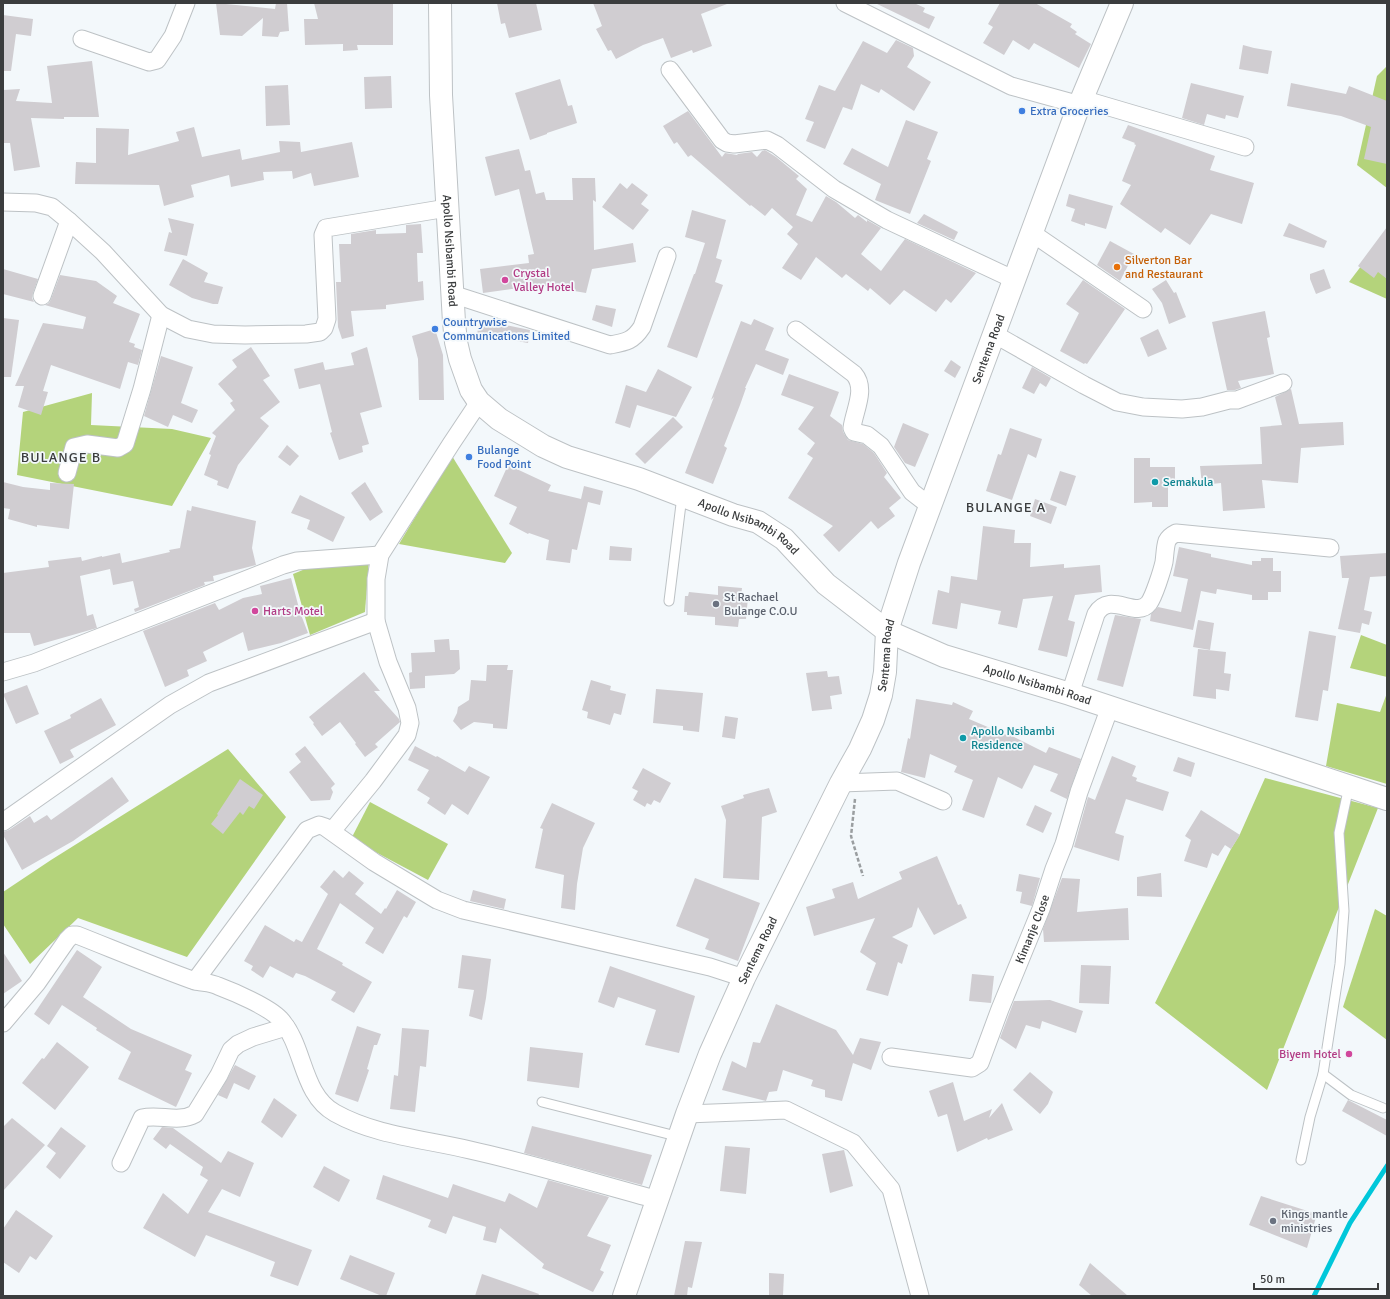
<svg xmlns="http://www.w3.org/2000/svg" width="1390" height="1299" viewBox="0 0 1390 1299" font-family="Signika,sans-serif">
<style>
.green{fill:#b4d37b}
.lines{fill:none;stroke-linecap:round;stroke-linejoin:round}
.stream{stroke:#00c7da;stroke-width:5}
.building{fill:#d0cdd1}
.service-casing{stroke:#bdc2c5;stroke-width:11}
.minor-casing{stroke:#bdc2c5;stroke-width:19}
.tertiary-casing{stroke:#bdc2c5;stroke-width:24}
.secondary-casing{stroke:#bdc2c5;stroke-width:24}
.path{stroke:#9a9ea0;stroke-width:2.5;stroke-dasharray:4 2;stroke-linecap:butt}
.service{stroke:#fff;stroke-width:9}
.minor{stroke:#fff;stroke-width:17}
.tertiary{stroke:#fff;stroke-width:22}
.secondary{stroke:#fff;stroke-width:22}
.shop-dot{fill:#3f7fe0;stroke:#f3f8fb;stroke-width:1.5}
.food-dot{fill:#e8710a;stroke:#f3f8fb;stroke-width:1.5}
.hotel-dot{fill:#d1479c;stroke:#f3f8fb;stroke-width:1.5}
.culture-dot{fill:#0f9aa8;stroke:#f3f8fb;stroke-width:1.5}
.worship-dot{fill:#6b7280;stroke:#f3f8fb;stroke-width:1.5}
.labels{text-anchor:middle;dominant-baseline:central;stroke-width:3.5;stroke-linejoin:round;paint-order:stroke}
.shop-label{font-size:12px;fill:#366cbe;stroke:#f3f8fb;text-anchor:start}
.street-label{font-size:12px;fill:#3b3d3e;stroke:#f3f8fb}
.food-label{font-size:12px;fill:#c56008;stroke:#f3f8fb;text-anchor:start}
.hotel-label{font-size:12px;fill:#b23c85;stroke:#f3f8fb;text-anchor:start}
.culture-label{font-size:12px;fill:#0d838f;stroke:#f3f8fb;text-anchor:start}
.worship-label{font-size:12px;fill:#5b616d;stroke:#f3f8fb;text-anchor:start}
.quarter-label{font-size:14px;letter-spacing:1px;fill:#3b3d3e;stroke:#f3f8fb}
</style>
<rect width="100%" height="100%" fill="#f3f8fb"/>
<!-- green -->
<g class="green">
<path d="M1387,66V188L1357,165L1377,76Z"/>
<path d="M1387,232V299L1349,282Z"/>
<path d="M92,393L91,425L172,429L211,438L172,506L17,475L23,412Z"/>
<path d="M452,456L512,553L505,563L399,544Z"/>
<path d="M369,559L365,612L310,635L293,574L310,567Z"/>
<path d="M1361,635L1387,645V677L1350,668Z"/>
<path d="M1387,693V784L1326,766L1337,703L1380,712Z"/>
<path d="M228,749L286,817L187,957L78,918L30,964L3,924V892L51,860Z"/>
<path d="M1265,778L1378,808L1267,1090L1155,1003L1231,849L1240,834Z"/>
<path d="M370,802L448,844L428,880L351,839Z"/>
<path d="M1375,909L1387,916V1040L1343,1007Z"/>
</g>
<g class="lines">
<!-- stream -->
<path class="stream" d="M1314,1296L1350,1223L1387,1166"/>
</g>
<!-- building -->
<g class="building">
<path d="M216,3L275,9L276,3H287L289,31L280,32L278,37L262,36L263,18L242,36L220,35Z"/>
<path d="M314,3H393V45H357L358,50L343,51V44L305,45L304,19H318Z"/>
<path d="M497,3H536L542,30L509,38L505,23L501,24Z"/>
<path d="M593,3H727V4L701,14L712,46L693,53L692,50L671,58L663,38L643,45L616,59L611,50L608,51L596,29L602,26Z"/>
<path d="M875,3H914L925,8L923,12L935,17L929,29Z"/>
<path d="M1000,3H1035L1072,24L1070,27L1077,32L1075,34L1091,44L1079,68L1034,43L1029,50L1013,40L1004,55L983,43L993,27L988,24Z"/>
<path d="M3,15L33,19L31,36L16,34L11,71H3Z"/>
<path d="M896,40L913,48L914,56L907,67L931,82L914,111L881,89L879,93L861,84L852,110L843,107L825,149L806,141L814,122L805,119L819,85L835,91L863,41L887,53Z"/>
<path d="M1243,45L1254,48L1272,51L1268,74L1239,69Z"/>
<path d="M92,61L99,117H64V119L31,118L40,167L14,171L10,143H3V90L20,89L16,101L52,103L47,66Z"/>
<path d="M391,76L392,108L365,109L364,77Z"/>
<path d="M560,79L568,106L572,105L577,123L547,133V134L530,140L515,93Z"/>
<path d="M1191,83L1244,96L1238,118L1226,115L1225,119L1207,114L1204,125L1182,118Z"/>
<path d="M1291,83L1346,94L1349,86L1387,101V164L1364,159L1371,127L1341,116L1287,106Z"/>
<path d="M288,85L290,125L266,126L265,86Z"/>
<path d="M688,111L722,157L725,153L737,155L738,154L752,152L757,157L762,151L765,150L776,157L799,176L796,179L807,189L796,215L812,222L826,196L836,202L855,218L858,215L867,222V220L881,228L861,254L881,271L905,239L976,273L951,303L946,299L936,312L904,290L890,305L870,288L868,291L846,274L842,278L816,257L801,280L782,268L798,244L787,234L793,227L772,208L765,216L751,205L750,206L691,155L688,157L677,142L674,144L663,126Z"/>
<path d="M906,120L938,132L927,159L931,161L910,214L875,200L881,184L843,164L852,148L888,167Z"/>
<path d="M1128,125L1215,156L1210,170L1254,183L1242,224L1211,214L1190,245L1165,228L1161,233L1120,204L1131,185L1122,181L1136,145L1134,144L1135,143L1122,138Z"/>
<path d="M194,127L202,157L240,149L242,160L280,152L279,141L300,142L301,152L352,142L359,177L314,186L311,173L293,179L292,171L263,172L264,180L231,187L229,175L191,185L194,197L164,206L159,185L75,184L76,162L96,163V128L129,129L128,155L179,141L176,132Z"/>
<path d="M519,149L525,171L530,170L536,194L544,192L546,200H573L572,178H595L596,202L593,200L594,250L633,243L636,262L592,269L586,293L563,289L564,283L533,288V286L483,293L480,269L529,263L528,255L534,254L519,189L495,196L485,157Z"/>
<path d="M620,183L627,189L632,183L648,195L641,204L649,210L633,230L602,207Z"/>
<path d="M1069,194L1113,206L1106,229L1085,223V226L1071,221L1075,209L1066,206Z"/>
<path d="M692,210L726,220L716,258L722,260L715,282L723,285L697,358L667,347L694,274H695L705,243L685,237Z"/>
<path d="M924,214L958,232L954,240L917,223Z"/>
<path d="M168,218L194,224L187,256L164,251L169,232L172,233Z"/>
<path d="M1289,223L1327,241L1324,248L1283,236Z"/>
<path d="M421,224L423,253H417L418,282L423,281L424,300L386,305V309L351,311L354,336L342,339L338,327L336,282H341L339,244H351V234L376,230V234L406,233V225Z"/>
<path d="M1387,227V279L1378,272L1374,278L1358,266Z"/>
<path d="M1110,241L1134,254L1120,281L1097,265Z"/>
<path d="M183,259L208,273L204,282L223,287L218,304H213L192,298L169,285Z"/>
<path d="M3,269L38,279L33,293L32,298L34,302L3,294Z"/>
<path d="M1324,269L1331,288L1316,294L1310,279V274Z"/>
<path d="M60,275L96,281L117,296L113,303L140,314L129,342L135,344L134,347L142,350L138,365L128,362L120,389L51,365L43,391L48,392L41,415L18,407L24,386H15L43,323L83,329L86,317L45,305L49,303L51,299Z"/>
<path d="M1083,280L1125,309L1087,364L1085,363L1084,364L1060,351L1079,313L1066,304Z"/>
<path d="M1166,280L1174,293L1176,292L1186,317L1169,324L1162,303L1152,289Z"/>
<path d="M596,305L616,309L612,327L592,320Z"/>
<path d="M1265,311L1270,337L1267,338L1274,374L1238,381L1241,388L1235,390H1227L1212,322Z"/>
<path d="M3,318L19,320L11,377H3Z"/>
<path d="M754,319L774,328L765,350L789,359L783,375L756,364L745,388H746L740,405L724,446L727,448L713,484L685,473L714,397L711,400L741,321L751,325Z"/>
<path d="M480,320L530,330L528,343L477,334Z"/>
<path d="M435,329L443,355L444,400H419L418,359L412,336Z"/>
<path d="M1158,329L1167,349L1148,357L1140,338Z"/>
<path d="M251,347L270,376L263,380L280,402L260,418L269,426L238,465L228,489L217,485L218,481L204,475L211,455L209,454L216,436L212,433L235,410L230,403L233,401L218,384L237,367L232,360Z"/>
<path d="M367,347L382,407L360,413L369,444L362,446L363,452L339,460L330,433L332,432L320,384L299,389L294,369L323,362L325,370L354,365L351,353Z"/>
<path d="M161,356L193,367L181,403L198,410L192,423L173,415L168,427L144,416Z"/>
<path d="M951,360L961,367L955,378L944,371Z"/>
<path d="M1032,367L1051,378L1046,387L1040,383L1034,394L1022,388Z"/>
<path d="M658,369L692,387L676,417L637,405L630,428L615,423L626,385L646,392Z"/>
<path d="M789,374L839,392L830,416L842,425L843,432L848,440L863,444L874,453L887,473L884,477L901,498L889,508L895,516L878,529L871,521L839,552L823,535L833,526L788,498L813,458L807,454L815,443L798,429L814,407L781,395Z"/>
<path d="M1291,389L1299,424L1343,422L1344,445L1301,448L1298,483L1262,480L1265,508L1223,511L1221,483L1202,485L1200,466L1262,464L1260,427L1282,425L1275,397Z"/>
<path d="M673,417L683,427L645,464L635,454Z"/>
<path d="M903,423L929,434L915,467L905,463L894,447Z"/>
<path d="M1010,428L1042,439L1036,458L1028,454L1012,500L986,491L998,454L1001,455Z"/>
<path d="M287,445L299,456L290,466L278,457Z"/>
<path d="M1134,458H1150V467H1175V487H1168V507H1152V502L1134,503Z"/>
<path d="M508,465L551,485L548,491L581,499L584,486L603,491L600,505L588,502L577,550L572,549L570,563L546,560L549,540L529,533L528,534L509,524L517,507L494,496Z"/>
<path d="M1060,471L1076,476L1066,506L1050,500Z"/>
<path d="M3,482L23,487L50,490V483L74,484L69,529L37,525V527L8,519L10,509L3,508Z"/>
<path d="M365,482L383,512L370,521L351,493Z"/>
<path d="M300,495L345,517L333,542L307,529L310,520L291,513Z"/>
<path d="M1035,499L1057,507L1051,524L1030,516Z"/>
<path d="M192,506L256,521L252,548L256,565L213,576L214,581L204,582L205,585L135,612L134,609L139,607L133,581L113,585L110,569L80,576L87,616L93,614L97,628L34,646L30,633H3V573L49,567L48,561L81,557L82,561L102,556V557L120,553L122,563L170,552L169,550L180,548L187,510L191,511Z"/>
<path d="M983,526L1015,530L1014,543H1031L1030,567L1064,564V568L1100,565L1102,592L1075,595L1068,620L1075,622L1067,657L1038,650L1053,596L1023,599L1017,628L998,624L1001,611L961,603L957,629L932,624L938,590L949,593L951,576L977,580Z"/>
<path d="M610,546L632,548L631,561L609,560Z"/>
<path d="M1179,547L1211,554V557L1252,565V561H1261V558H1273V571H1281V592H1268V600H1252V595L1217,589L1216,594L1201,591L1193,630L1150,621L1151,614L1158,607L1181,612L1188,579L1173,576Z"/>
<path d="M1387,553V576L1370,577L1364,610L1372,612L1369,625L1362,623L1360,633L1338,629L1349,578H1342L1340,556Z"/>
<path d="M291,578L300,612L308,633L281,643L248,651L243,632L203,652L207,661L187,670L189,676L165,687L143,631L215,603L219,610L243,598L262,594L260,586Z"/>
<path d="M718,586L742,588L741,596L748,597L746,619H739L738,627L715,625V617L687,615V612H684L685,596H688L689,592L718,595Z"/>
<path d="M1115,615L1141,619L1123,687L1097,680Z"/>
<path d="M1198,620L1214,623L1210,650L1193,647Z"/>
<path d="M1309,631L1336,636L1328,691L1323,690L1318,721L1295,717Z"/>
<path d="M449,639L450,650H459L460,669L454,674L425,676V688L410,689L409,673L412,672L411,653L435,652L434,640Z"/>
<path d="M1198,649L1226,652L1224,673L1231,674L1229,691L1216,689V699L1193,696Z"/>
<path d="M487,665H508L507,670H513L507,729L493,728V724L474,722L461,730L453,721L457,713L458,707L469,700L471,680L486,681Z"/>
<path d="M827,671L828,677L839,676L842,694L830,696L832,709L812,711L806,673Z"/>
<path d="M364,672L380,691H374L399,719L400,722L375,744L378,747L365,757L355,744L356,743L340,722L322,736L313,724L314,723L309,717Z"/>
<path d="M591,680L611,686L610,690L626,694L621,715L614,713L610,725L587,718L588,712L582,710Z"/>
<path d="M27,685L39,714L16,724L3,694Z"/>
<path d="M656,689L703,693L699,732L683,730V726L653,723Z"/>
<path d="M101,698L116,725L70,750L74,757L60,764L44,731L71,718L70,715Z"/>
<path d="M916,699L952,705L953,702L973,711L969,719L1009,736L1010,735L1046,753L1049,747L1081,759L1067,799L1050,791L1058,774L1034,765L1022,789L998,777L984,818L962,810L973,780L954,772L957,766L930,754L925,778L901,772L908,738L910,739Z"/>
<path d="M725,716L738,718L735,739L722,737Z"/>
<path d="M305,746L335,784L331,788L333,792L330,800L311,801L289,772L301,762L295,754Z"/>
<path d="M415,746L436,757L437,756L465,772L469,766L490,777L468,815L452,804L445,815L427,803L430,798L417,790L429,770L408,760Z"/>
<path d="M1112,756L1136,766L1132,776L1137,778L1136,781L1169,792L1163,811L1126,799L1115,833L1124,836L1119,861L1074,847L1088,797L1095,800Z"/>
<path d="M1178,757L1195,763L1191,777L1173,771Z"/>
<path d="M643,768L671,783L660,803L654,800L651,805L647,803L645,807L633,800L638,791L632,788Z"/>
<path d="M112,777L129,801L73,841L22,870L3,835V832L9,830L30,816L34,823L47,815L51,820Z"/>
<path d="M240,779L263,795L254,809L249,806L243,815L240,812L223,834L211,824L218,815L217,814Z"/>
<path d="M769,788L777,812L762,817L759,880L723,878L726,820L721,806L744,798L743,795Z"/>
<path d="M552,803L595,823L583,848L577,884L575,910L561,908L564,875L535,868L543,829L540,828Z"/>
<path d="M1035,805L1052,813L1043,833L1026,825Z"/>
<path d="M1201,810L1240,835L1231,849L1225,845L1218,856L1212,853L1207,868L1184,861L1191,840L1185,836Z"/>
<path d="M937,856L958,905L961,904L967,918L934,935L918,907L912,927L892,937L908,945L902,964L898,962L888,996L866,990L876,963L860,952L875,918L814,936L806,907L835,898L832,889L853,882L858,899L902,879L899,872Z"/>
<path d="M334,870L343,878L349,871L364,883L355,894L381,914L385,908L386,909L397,890L416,902L407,918L404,916L383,954L365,943L374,928L340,903L317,949L343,963L342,965L372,982L354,1013L331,1000L336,992L305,976L296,973L293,978L270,966L263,978L251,970L253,966L244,961L265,925L294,942L296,939L302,942L328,894L320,887Z"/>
<path d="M1161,873L1162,897L1137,896V877Z"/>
<path d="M1019,874L1040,878L1032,906L1020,903L1022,892L1016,891Z"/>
<path d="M695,878L760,903L738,961L705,949L709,939L676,926Z"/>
<path d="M1062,878L1080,879L1077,912L1128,908L1129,940L1044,942L1043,929Z"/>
<path d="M473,890L506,899L504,909L470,901Z"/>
<path d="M77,950L102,967L83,997L131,1029L192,1055L185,1070L192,1073L176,1107L118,1079L131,1052L96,1030L97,1028L62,1005L49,1025L34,1014Z"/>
<path d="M3,952L22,981L3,994Z"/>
<path d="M462,955L491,959L486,998L482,1020L469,1016L474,990L458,988Z"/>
<path d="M1081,965L1111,966L1109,1004L1079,1003Z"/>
<path d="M610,966L695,996L679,1053L645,1045L656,1010L618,997L614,1008L598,1002Z"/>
<path d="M972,974L994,976L991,1003L969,1001Z"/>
<path d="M1050,1000L1083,1011L1076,1033L1042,1021L1040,1029L1026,1025L1016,1049L1000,1038L1014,1001Z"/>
<path d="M776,1004L836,1030L853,1055L860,1038L881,1042L871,1070L853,1063L842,1101L825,1097V1090L811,1086L813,1080L783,1070L777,1091L769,1092L766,1101L722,1090L732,1061L746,1068L753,1042L760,1043Z"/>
<path d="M357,1026L381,1034L377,1045H374L367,1069L369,1070L358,1102L335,1094Z"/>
<path d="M402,1028L429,1030L426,1067L420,1066L415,1112L390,1109L394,1075L398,1076Z"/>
<path d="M57,1042L89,1067L55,1110L22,1083L42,1058L44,1059Z"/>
<path d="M530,1047L583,1053L579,1088L527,1081Z"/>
<path d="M235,1065L256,1076L249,1090L234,1083L227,1099L218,1095Z"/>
<path d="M1030,1072L1053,1092L1048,1104L1040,1114L1013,1090Z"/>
<path d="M953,1082L964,1121L992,1109L989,1118L1002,1103L1013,1130L988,1140L987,1138L957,1152L947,1114L938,1117L929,1091Z"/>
<path d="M274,1098L297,1115L282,1138L261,1122Z"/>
<path d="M1348,1100L1387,1120V1136L1342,1111Z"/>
<path d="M12,1118L45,1145L3,1191V1127Z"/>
<path d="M532,1126L652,1155L642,1185L524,1153Z"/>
<path d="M61,1127L86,1146L60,1179L46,1167L56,1153L47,1146Z"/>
<path d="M162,1127L173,1128L221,1163L228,1151L254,1163L240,1197L222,1189L208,1212L312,1250L298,1286L270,1276L275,1262L206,1235L195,1257L143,1228L163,1193L188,1214L208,1180L200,1175L203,1167L170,1144L166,1149L153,1139Z"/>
<path d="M725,1146L750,1148L746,1194L720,1191Z"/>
<path d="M844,1150L853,1186L830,1193L822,1154Z"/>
<path d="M324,1166L350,1180L339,1202L313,1187Z"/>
<path d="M383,1175L448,1198L453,1184L505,1202L509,1193L537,1208L548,1180L609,1197L587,1236L611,1245L600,1270L604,1272L593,1292L542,1268L544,1264L500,1228L496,1243L483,1240L486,1227L453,1216L446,1234L428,1227L431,1220L376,1199Z"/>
<path d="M1261,1196L1317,1214L1307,1248L1249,1225Z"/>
<path d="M16,1210L53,1236L36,1260L30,1256L19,1273L3,1262V1229Z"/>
<path d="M685,1241L702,1242L692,1288L688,1287L687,1296H674Z"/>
<path d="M350,1255L395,1273L386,1296H382L340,1279Z"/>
<path d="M1090,1263L1128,1296H1092L1079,1285Z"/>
<path d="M769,1273L784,1274L783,1295H769Z"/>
<path d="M482,1274L539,1294L538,1296H475Z"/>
</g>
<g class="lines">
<defs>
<g id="service">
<path d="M669,601L682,496"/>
<path d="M1323,1074L1351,1095L1383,1108"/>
<path d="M542,1102L680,1137"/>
<path d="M1301,1160L1310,1117L1323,1074L1340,964L1344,911L1339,833L1349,786"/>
</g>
<g id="minor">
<path d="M845,3L1011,86L1080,105"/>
<path d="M82,39L149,62L157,60L173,36L186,3"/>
<path d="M670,70L722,140L727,143L734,144L767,140L777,145L834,189L887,220L1015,280"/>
<path d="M1082,99L1245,147"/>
<path d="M3,202L36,203L52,207L69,221L103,252L161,315L188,329L213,334L245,335L306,334L320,332L324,328L327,319L323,235L326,228L447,208"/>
<path d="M1032,233L1143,309"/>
<path d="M452,294L610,345C626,342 633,341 642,327L667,256"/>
<path d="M42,296L69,221"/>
<path d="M796,330L854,374C867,389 854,411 852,428L854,432L867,435L881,446L912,492L930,506"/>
<path d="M994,334L1084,385L1117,402L1143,407L1182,409L1202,407L1229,400H1237L1283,383"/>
<path d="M67,473L74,447L87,444L118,448L125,444L142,389L161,315"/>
<path d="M3,672L34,663L283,565L297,561L380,555"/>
<path d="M1070,694L1096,614C1110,590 1136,620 1149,603C1154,596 1162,571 1164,562C1165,555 1165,547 1167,541C1169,537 1172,535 1176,533L1330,548"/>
<path d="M841,783L897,781L943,801"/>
<path d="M3,822L170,705L209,683L376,621"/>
<path d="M332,831L373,781L407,735L410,723L407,708L388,662L376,621V579L380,555L451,444L479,402"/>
<path d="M195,981L307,830L319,825L325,827L374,862L437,900L463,910L710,967L744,978"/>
<path d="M3,1023L37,983L67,940L72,935H77C115,950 153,966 192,980C201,983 210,982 218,986C234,992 269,1007 280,1019C305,1046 301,1094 335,1113C376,1136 425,1139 470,1150C533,1164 595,1183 658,1200"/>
<path id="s1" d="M891,1057L972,1068L980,1063L1000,1009L1041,909L1054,869L1064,844L1079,792L1110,707"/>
<path d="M687,1114L786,1110L853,1143L891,1189L920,1296"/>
<path d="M121,1163L142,1118C160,1114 178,1123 195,1114L219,1075L231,1050L238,1044L253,1037L286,1027"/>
</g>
<g id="tertiary">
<path id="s2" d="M440,3L441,95L454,322L456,342L460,359L471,390L479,402L499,419L543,446L567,457L639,479L733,515L758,522L784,539L826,584L887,631L944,656L1070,694L1387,799"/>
</g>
<g id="secondary">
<path id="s3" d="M624,1296L687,1114L710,1054L744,978L841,783L860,749L873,720L881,695L885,672L887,631L909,563L1078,108L1122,3"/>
</g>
</defs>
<!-- service casing -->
<use href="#service" class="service-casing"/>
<!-- minor casing -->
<use href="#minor" class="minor-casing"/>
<!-- tertiary casing -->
<use href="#tertiary" class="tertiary-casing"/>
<!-- secondary casing -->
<use href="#secondary" class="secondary-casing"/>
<!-- path -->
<path class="path" d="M855,799L851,836L863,876"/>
<!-- service -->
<use href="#service" class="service"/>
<!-- minor -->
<use href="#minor" class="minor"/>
<!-- tertiary -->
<use href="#tertiary" class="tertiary"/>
<!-- secondary -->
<use href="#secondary" class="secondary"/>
</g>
<!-- markers -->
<g class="shop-dot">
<circle cx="1022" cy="111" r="4"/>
<circle cx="435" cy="329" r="4"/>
<circle cx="469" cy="457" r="4"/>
</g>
<circle class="food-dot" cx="1117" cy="267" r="4"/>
<g class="hotel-dot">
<circle cx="505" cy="280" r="4"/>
<circle cx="255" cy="611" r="4"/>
<circle cx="1349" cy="1054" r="4"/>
</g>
<g class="culture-dot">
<circle cx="1155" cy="482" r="4"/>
<circle cx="963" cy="738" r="4"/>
</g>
<g class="worship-dot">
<circle cx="716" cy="604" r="4"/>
<circle cx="1273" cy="1221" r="4"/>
</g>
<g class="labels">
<!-- shop labels -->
<g class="shop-label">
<text x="1030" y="111">Extra Groceries</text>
<text x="443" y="322">Countrywise<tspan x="443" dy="14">Communications Limited</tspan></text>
<text x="477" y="450">Bulange<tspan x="477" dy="14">Food Point</tspan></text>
</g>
<!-- street labels -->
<g class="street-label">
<text stroke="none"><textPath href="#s2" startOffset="248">Apollo Nsibambi Road</textPath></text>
<text stroke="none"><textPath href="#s3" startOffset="1019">Sentema Road</textPath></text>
<text stroke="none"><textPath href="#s2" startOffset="704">Apollo Nsibambi Road</textPath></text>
<text stroke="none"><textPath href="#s3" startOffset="695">Sentema Road</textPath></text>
<text stroke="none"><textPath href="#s2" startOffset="1040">Apollo Nsibambi Road</textPath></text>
<text stroke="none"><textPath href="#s1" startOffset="235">Kimanje Close</textPath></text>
<text stroke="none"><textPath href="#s3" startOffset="371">Sentema Road</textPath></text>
</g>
<!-- food labels -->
<g class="food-label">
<text x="1125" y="260">Silverton Bar<tspan x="1125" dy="14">and Restaurant</tspan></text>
</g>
<!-- hotel labels -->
<g class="hotel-label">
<text x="513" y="273">Crystal<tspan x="513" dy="14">Valley Hotel</tspan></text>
<text x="263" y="611">Harts Motel</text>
<text x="1341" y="1054" text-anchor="end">Biyem Hotel</text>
</g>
<!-- culture labels -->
<g class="culture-label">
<text x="1163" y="482">Semakula</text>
<text x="971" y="731">Apollo Nsibambi<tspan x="971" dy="14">Residence</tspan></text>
</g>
<!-- worship labels -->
<g class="worship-label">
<text x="724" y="597">St Rachael<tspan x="724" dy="14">Bulange C.O.U</tspan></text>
<text x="1281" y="1214">Kings mantle<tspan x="1281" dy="14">ministries</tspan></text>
</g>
<!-- quarter labels -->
<g class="quarter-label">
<text x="61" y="457">BULANGE B</text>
<text x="1006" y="507">BULANGE A</text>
</g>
</g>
<!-- border -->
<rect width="1390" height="1299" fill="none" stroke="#3b3d3e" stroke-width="8"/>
<!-- scale -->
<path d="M1254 1283v6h124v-6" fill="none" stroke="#3b3d3e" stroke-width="2"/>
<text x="1260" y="1283" font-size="12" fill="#3b3d3e" stroke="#f3f8fb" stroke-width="3" paint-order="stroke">50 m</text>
</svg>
